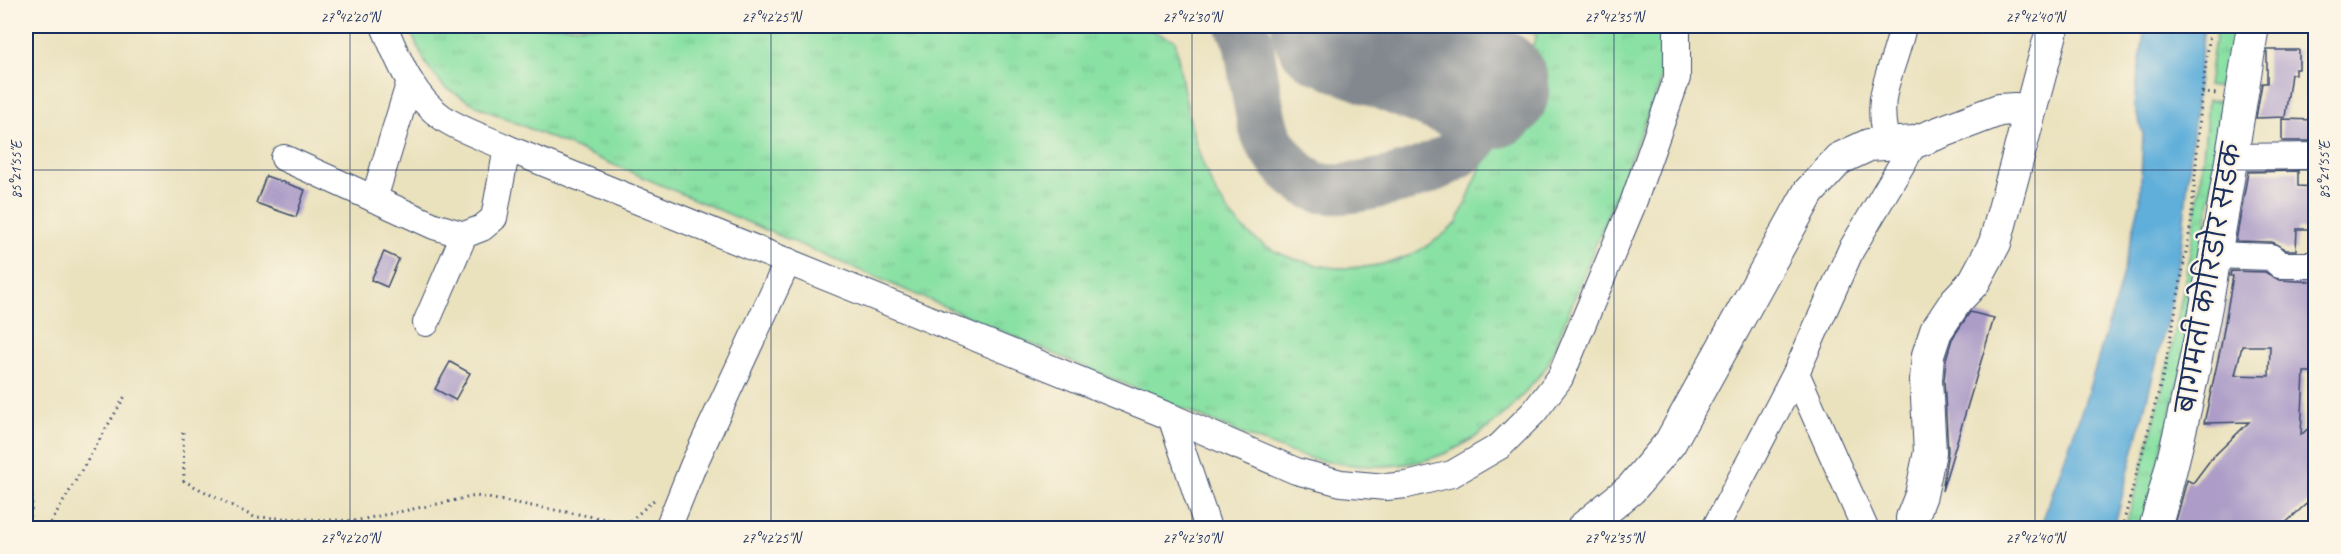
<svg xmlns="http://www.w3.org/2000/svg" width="2341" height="554" viewBox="0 0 2341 554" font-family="Caveat,'Playpen Sans Deva',sans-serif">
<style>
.grass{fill:url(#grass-tufts);stroke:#528881;stroke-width:1.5}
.water{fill:#60afda;stroke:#3e6f9c;stroke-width:1.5}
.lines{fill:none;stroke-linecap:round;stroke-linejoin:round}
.taxiway{stroke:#82888e;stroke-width:50}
.runway{stroke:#82888e;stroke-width:123}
.building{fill:#ac9cc7;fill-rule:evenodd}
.minor-casing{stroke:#3a4a6c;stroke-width:28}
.major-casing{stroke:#3a4a6c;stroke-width:34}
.path{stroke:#3a4a6c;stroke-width:3;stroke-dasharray:1.5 4.5;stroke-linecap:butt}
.minor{stroke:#fff;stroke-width:26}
.major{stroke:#fff;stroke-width:32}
.ticks{fill:none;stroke:#1b2f5e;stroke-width:1.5;stroke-opacity:0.45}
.labels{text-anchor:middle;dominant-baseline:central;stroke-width:4.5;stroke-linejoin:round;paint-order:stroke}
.street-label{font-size:26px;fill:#1b2f5e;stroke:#fcf5e5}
.neatline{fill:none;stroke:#1b2f5e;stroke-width:2}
.ticks-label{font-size:15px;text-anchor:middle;fill:#1b2f5e}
</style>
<defs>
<pattern id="grass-tufts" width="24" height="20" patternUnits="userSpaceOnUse" patternTransform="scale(1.5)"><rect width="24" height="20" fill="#8ae1a4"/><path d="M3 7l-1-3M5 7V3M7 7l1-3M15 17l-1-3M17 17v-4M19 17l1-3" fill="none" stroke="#76c190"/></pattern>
</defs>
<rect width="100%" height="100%" fill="#fcf5e5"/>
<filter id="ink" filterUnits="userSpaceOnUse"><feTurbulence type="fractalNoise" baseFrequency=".0167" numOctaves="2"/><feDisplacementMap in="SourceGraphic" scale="12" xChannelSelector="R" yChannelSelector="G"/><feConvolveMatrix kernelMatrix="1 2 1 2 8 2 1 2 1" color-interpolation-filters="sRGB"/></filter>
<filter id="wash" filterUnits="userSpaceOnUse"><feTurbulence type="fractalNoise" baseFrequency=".008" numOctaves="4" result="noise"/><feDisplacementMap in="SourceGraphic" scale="24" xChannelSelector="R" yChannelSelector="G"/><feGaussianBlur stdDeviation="1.35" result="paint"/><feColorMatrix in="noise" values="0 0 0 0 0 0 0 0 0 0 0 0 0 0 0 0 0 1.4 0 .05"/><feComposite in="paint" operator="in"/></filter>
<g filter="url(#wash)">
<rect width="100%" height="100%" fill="#eae1bd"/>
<!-- grass -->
<g class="grass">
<path d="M408,26H1140L1175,40C1189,123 1202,233 1298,260C1315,264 1329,269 1347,268C1391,268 1424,253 1457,223L1537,35L1514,26H1663L1667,43L1659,87L1547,366C1483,449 1424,481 1318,460C1293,455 1268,443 1244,435L479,107L444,87L426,64Z"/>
<path d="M2217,26H2238L2228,89L2208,86Z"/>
<path d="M2208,100L2226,101L2185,356L2142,528H2125C2166,388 2198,247 2208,100Z"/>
</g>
<!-- water -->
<path class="water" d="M2145,26H2204L2181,249L2168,317L2114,528H2040L2086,398L2118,293L2140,202L2143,134L2134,104Z"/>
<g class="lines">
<!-- taxiway -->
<path class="taxiway" d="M1241,26L1248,41C1253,66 1258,123 1270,143C1281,160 1294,176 1312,185C1330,193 1352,188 1371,185C1424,175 1503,151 1485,79C1480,57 1471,39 1453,26"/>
<!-- runway -->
<path class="runway" d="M1333,26L1488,88"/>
</g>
<g id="blocks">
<!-- building -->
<g class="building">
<path d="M2267,50H2299V69H2295V74H2291L2285,117L2256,118L2262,83H2267Z"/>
<path d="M2282,119L2316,120V141H2282Z"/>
<path d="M2298,171V186L2316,187V229H2297L2296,250H2286L2272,242L2236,241L2248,172Z"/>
<path d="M266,176L305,190L296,217L256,203Z"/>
<path d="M384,252L399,259L387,287L371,280Z"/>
<path d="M2231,271L2265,272L2279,280L2316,282V372H2304L2301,435L2316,421V495L2280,528H2174L2187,480L2193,483L2211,459L2249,422L2204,423L2221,346L2233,276H2230ZM2242,346H2270L2269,376L2235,375Z"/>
<path d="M1970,312L1994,318L1942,491L1948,451L1944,380L1946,359L1952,339Z"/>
<path d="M450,362L470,373L455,400L435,389Z"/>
</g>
</g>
</g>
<g filter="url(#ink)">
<use href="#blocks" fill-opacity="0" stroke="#3a4a6c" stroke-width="1.5"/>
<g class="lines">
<defs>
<g id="minor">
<path d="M384,26C398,59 412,97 443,118C462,131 486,138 507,148L1171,417L1296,471L1341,483L1386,487L1407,485L1452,474L1500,446L1534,412L1560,378L1632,206L1677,78V26"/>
<path d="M1887,144C1873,91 1893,75 1903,26"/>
<path d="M2231,157L2316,156"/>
<path d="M284,158L434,226L464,235L482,228L494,218L507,148"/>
<path d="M374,199L410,81"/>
<path d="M2215,255L2271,257L2280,265H2316"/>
<path d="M426,323L464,235"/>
<path d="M1796,373L1865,528"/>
<path d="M1171,417L1208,528"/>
<path d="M668,528L693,466L788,261"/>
<path d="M1715,528L1796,373L1851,250L1915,142"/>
</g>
<g id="major">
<path d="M1583,528L1631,489L1670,443L1809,192L1839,159L1869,145L1915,142L1999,110L2015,109L2027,122"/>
<path d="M1913,528L1912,518L1921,495L1930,452L1926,380L1928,355L1936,331L1956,301L1974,282L1995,243L2053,26"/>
<path d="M2155,528C2202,364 2225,194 2253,26"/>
</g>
</defs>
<!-- minor casing -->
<use href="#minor" class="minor-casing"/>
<!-- major casing -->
<use href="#major" class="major-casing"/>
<!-- path -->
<g class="path">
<path d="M2202,93L2218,94"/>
<path d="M26,427V442"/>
<path d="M183,432L184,481L254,517L355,521"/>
<path d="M26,480C36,492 32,515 26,528"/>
<path d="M48,528L125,396"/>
<path d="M346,528L353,522"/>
<path d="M354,528L355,521L476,496L628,523L656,498"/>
<path d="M2122,528L2165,368L2182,274L2191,224L2202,93L2211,26"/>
</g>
<!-- minor -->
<use href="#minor" class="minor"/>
<!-- major -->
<use href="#major" class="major"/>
</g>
</g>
<!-- ticks -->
<path class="ticks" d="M350,26V528M771,26V528M1192,26V528M1614,26V528M2035,26V528M26,170H2316"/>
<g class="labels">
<!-- street labels -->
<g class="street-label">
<text transform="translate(2209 278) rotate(-80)">बागमती कोरिडोर सडक</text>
</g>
</g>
<!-- margin -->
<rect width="2341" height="554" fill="none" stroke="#fcf5e5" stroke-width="66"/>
<rect x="33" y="33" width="2275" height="488" class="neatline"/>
<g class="ticks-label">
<text x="350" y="22">27°42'20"N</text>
<text x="771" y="22">27°42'25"N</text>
<text x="1192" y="22">27°42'30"N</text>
<text x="1614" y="22">27°42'35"N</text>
<text x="2035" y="22">27°42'40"N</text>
<text transform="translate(2324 170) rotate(-90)" y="5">85°21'55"E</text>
<text transform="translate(16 170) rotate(-90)" y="5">85°21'55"E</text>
<text x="350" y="543">27°42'20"N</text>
<text x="771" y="543">27°42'25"N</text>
<text x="1192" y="543">27°42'30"N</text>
<text x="1614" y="543">27°42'35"N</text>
<text x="2035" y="543">27°42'40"N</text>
</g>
</svg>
